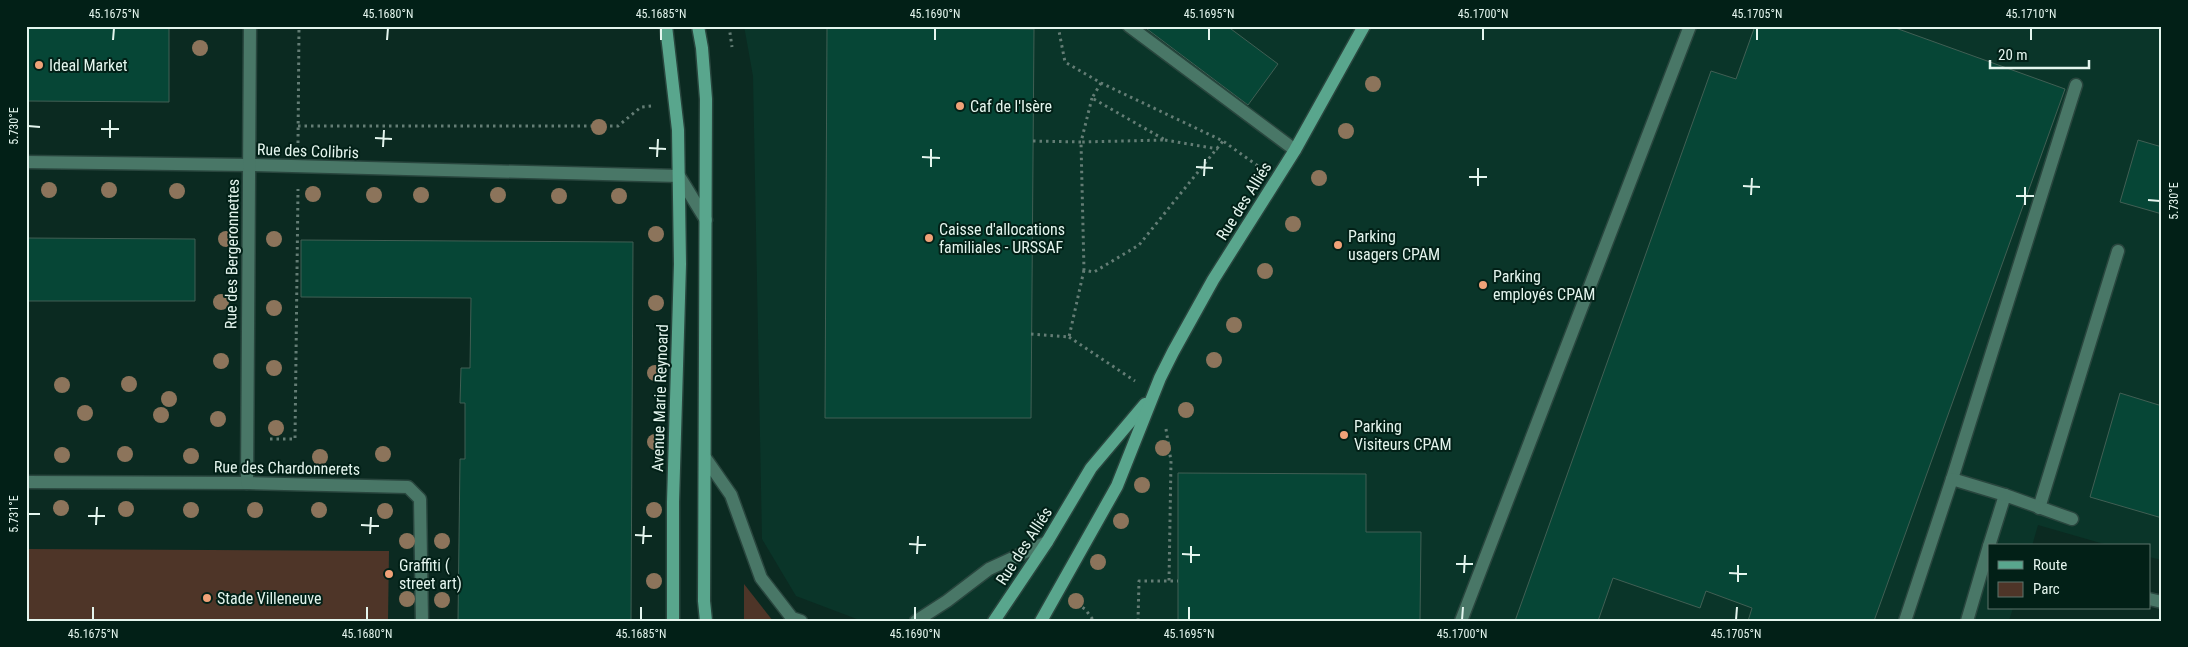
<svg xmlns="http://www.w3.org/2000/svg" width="2188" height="647" viewBox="0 0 2188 647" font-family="'Roboto Condensed',sans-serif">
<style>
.built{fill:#0a3529}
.green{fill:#4e3528}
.building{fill:#064636;stroke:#415f54}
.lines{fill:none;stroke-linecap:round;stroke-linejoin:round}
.service-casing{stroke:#29463e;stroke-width:15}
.minor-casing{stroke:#29463e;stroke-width:15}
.secondary-casing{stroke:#29463e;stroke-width:15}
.path{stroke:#647d75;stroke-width:3;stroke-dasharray:2.5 4;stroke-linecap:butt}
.service{stroke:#497767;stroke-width:12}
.minor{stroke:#497767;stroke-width:12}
.secondary{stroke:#59a68d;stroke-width:12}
.tree{fill:#8c745b}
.ticks{fill:none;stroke:#e4f5ee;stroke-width:2}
.poi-dot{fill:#f0a278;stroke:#022017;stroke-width:2}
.labels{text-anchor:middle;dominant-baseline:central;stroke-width:4;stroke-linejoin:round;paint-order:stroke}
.poi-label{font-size:16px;fill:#e4f5ee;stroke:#022017;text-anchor:start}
.street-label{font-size:16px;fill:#e4f5ee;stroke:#022017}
.neatline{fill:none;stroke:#e4f5ee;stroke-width:2}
.ticks-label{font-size:12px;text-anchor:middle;fill:#e4f5ee}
</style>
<rect width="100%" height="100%" fill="#0b2a21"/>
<!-- built -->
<path class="built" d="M744,26H2162V560L2149,557V546H2111L2038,525L2032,546H1989V608H2013L2009,621H862L796,596L762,539L753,76Z"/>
<!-- green -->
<g class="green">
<path d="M26,549L389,551L388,621H26Z"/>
<path d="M744,584L773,621H744Z"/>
</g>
<!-- building -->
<g class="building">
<path d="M26,26H169V102L26,101Z"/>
<path d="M827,26L1034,29L1031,418H825Z"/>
<path d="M1143,26H1227L1278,64L1248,105Z"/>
<path d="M1755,26H1890L2065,89L1874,621H1748L1752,608L1706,591L1700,608L1613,578L1598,621H1515L1711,71L1736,79Z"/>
<path d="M2138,140L2162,147V214L2120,202Z"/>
<path d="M26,238L195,239V301H26Z"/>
<path d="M301,240L633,242L631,621H458L460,459H465V403H460L461,368H470L471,298L301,297Z"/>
<path d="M2120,393L2162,406V518L2090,497Z"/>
<path d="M1178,473L1366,474V532H1421L1420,621H1178Z"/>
</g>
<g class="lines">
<defs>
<g id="service">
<path d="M1129,26L1295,150"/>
<path d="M706,459L731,495L761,578L792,618L801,621"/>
<path d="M1952,479L2076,85"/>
<path d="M2039,508L2118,251"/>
<path d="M1989,546L2005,495L2072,519"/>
<path d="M2149,599L2162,602"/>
<path d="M916,621L947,601L989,569L1047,542"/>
<path d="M1461,621L1690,26"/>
<path d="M1905,621L1952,479L2005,495"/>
<path d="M1967,621L1989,546"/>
</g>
<g id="minor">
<path d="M26,162L250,165L679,176L706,220"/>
<path d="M26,482L247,483L408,487L420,499L422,621"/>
<path d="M247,483L250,26"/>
</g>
<g id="secondary">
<path d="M666,26L678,130L680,264L673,502V621"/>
<path d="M698,26L702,48L706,99L704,601L706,621"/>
<path d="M994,621L1047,542L1091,468L1145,404"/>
<path d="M1041,621L1117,486L1160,378L1173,352L1213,280L1295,150L1364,26"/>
</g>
</defs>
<!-- service casing -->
<use href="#service" class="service-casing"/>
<!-- minor casing -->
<use href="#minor" class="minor-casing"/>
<!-- secondary casing -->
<use href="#secondary" class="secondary-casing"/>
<!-- path -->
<g class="path">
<path d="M729,26L732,47"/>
<path d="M1058,26L1065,62L1101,83L1223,141L1258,166"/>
<path d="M1101,83L1092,98L1165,140L1081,142L1084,270L1094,272L1139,245L1223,141"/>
<path d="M298,126H618L641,107L651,106"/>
<path d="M1165,140L1218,149"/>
<path d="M1033,141L1081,142L1092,98"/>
<path d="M298,143L299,26"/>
<path d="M1031,334L1069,337L1084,270"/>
<path d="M1069,337L1135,381"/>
<path d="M1166,429L1171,461L1169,581"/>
<path d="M270,439H295L298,189"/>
<path d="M1077,604L1085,609L1094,621"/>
<path d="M1138,621L1139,581H1178"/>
</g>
<!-- service -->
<use href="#service" class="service"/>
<!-- minor -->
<use href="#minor" class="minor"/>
<!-- secondary -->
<use href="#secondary" class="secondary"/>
</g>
<!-- trees -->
<g class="tree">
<circle cx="200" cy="48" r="8"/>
<circle cx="1373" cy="84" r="8"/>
<circle cx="599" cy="127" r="8"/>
<circle cx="1346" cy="131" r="8"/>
<circle cx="1319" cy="178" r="8"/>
<circle cx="49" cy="190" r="8"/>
<circle cx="109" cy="190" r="8"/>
<circle cx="177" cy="191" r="8"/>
<circle cx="313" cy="194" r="8"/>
<circle cx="374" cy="195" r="8"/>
<circle cx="421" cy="195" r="8"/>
<circle cx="498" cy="195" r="8"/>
<circle cx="559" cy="196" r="8"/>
<circle cx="619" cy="196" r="8"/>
<circle cx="1293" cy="224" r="8"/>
<circle cx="656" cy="234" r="8"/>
<circle cx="226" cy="239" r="8"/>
<circle cx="274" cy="239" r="8"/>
<circle cx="1265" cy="271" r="8"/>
<circle cx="221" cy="302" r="8"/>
<circle cx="656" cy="303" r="8"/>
<circle cx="274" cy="308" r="8"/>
<circle cx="1234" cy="325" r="8"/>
<circle cx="1214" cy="360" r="8"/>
<circle cx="221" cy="361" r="8"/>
<circle cx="274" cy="368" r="8"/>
<circle cx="655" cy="373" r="8"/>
<circle cx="129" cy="384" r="8"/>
<circle cx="62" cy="385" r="8"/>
<circle cx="169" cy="399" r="8"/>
<circle cx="1186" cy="410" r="8"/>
<circle cx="85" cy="413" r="8"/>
<circle cx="161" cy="415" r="8"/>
<circle cx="218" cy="419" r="8"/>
<circle cx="276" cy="428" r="8"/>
<circle cx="655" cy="442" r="8"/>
<circle cx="1163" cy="448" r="8"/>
<circle cx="125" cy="454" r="8"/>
<circle cx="383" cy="454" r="8"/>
<circle cx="62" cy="455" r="8"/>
<circle cx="191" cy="456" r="8"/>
<circle cx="320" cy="457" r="8"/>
<circle cx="1142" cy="485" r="8"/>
<circle cx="61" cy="508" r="8"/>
<circle cx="126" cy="509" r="8"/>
<circle cx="191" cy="510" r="8"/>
<circle cx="255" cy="510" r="8"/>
<circle cx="319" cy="510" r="8"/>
<circle cx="654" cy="510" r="8"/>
<circle cx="385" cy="511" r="8"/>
<circle cx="1121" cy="521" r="8"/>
<circle cx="407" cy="541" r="8"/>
<circle cx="442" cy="541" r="8"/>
<circle cx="1098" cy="562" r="8"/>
<circle cx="654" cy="581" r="8"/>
<circle cx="407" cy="599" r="8"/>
<circle cx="442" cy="600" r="8"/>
<circle cx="1076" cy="601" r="8"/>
</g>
<!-- ticks -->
<path class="ticks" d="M113,40L114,28M387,40L388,28M661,40V28M935,40V28M1209,40V28M1483,40V28M1757,40V28M2031,40V28M28,126L40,127M101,129H119M110,138V120M375,138L392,139M383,147L384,130M649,148L666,149M657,157L658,139M922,157L940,158M931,167V149M1196,167L1213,168M1204,176L1205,159M1469,177H1487M1478,186V168M1743,186L1760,187M1751,195L1752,178M2016,196H2034M2148,200L2160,201M2025,205V187M28,514H40M88,516H105M96,525L97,507M361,525L379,526M370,534L371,517M635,535L652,536M643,544L644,526M909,544L926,545M917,554L918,536M1182,554L1200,555M1191,563V546M1456,564H1473M1464,573L1465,555M1729,573L1747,574M1738,582V565M93,620V607M367,620V607M641,620V607M915,620V607M1189,620V607M1462,620L1463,607M1736,620L1737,607"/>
<!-- markers -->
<g class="poi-dot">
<circle cx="39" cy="65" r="5"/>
<circle cx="960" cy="106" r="5"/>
<circle cx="929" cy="238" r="5"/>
<circle cx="1338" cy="245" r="5"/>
<circle cx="1483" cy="285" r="5"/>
<circle cx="1344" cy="435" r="5"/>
<circle cx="389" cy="574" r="5"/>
<circle cx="207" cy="598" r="5"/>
</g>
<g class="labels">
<!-- poi labels -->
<g class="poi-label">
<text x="49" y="65">Ideal Market</text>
<text x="970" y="106">Caf de l'Isère</text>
<text x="939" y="229">Caisse d'allocations<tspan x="939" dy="18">familiales - URSSAF</tspan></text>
<text x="1348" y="236">Parking<tspan x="1348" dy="18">usagers CPAM</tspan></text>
<text x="1493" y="276">Parking<tspan x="1493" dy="18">employés CPAM</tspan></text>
<text x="1354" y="426">Parking<tspan x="1354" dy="18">Visiteurs CPAM</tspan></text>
<text x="399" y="565">Graffiti (<tspan x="399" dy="18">street art)</tspan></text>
<text x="217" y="598">Stade Villeneuve</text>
</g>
<!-- street labels -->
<g class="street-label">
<text transform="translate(308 151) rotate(2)">Rue des Colibris</text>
<text transform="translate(1244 201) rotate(-58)">Rue des Alliés</text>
<text transform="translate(232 254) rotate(-89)">Rue des Bergeronnettes</text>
<text transform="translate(660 398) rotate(-88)">Avenue Marie Reynoard</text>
<text transform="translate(287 468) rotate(1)">Rue des Chardonnerets</text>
<text transform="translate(1024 546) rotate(-57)">Rue des Alliés</text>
</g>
</g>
<!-- border -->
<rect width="2188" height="647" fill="none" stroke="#022017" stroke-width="55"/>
<!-- legend -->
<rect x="1988" y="544" width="162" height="65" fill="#022017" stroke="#5c756d"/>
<rect x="1998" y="561" width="25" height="8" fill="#59a68d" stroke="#5c756d"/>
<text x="2033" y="570" font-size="15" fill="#e4f5ee">Route</text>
<rect x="1998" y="582" width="25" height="15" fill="#4e3528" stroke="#5c756d"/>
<text x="2033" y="594" font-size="15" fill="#e4f5ee">Parc</text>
<!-- scale -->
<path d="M1990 60v8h99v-8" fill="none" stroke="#e4f5ee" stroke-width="2.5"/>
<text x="1998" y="60" font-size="15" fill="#e4f5ee" stroke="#022017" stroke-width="4" paint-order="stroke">20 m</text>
<rect x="28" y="28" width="2132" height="592" class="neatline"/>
<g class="ticks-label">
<text x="114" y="18">45.1675°N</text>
<text x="388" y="18">45.1680°N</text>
<text x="661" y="18">45.1685°N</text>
<text x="935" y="18">45.1690°N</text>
<text x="1209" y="18">45.1695°N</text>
<text x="1483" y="18">45.1700°N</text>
<text x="1757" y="18">45.1705°N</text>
<text x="2031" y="18">45.1710°N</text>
<text transform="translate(14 126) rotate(-90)" y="4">5.730°E</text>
<text transform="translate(2174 201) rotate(-90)" y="4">5.730°E</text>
<text transform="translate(14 514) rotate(-90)" y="4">5.731°E</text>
<text x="93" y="638">45.1675°N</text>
<text x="367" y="638">45.1680°N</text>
<text x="641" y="638">45.1685°N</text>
<text x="915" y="638">45.1690°N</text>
<text x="1189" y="638">45.1695°N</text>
<text x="1462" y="638">45.1700°N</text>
<text x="1736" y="638">45.1705°N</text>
</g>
</svg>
